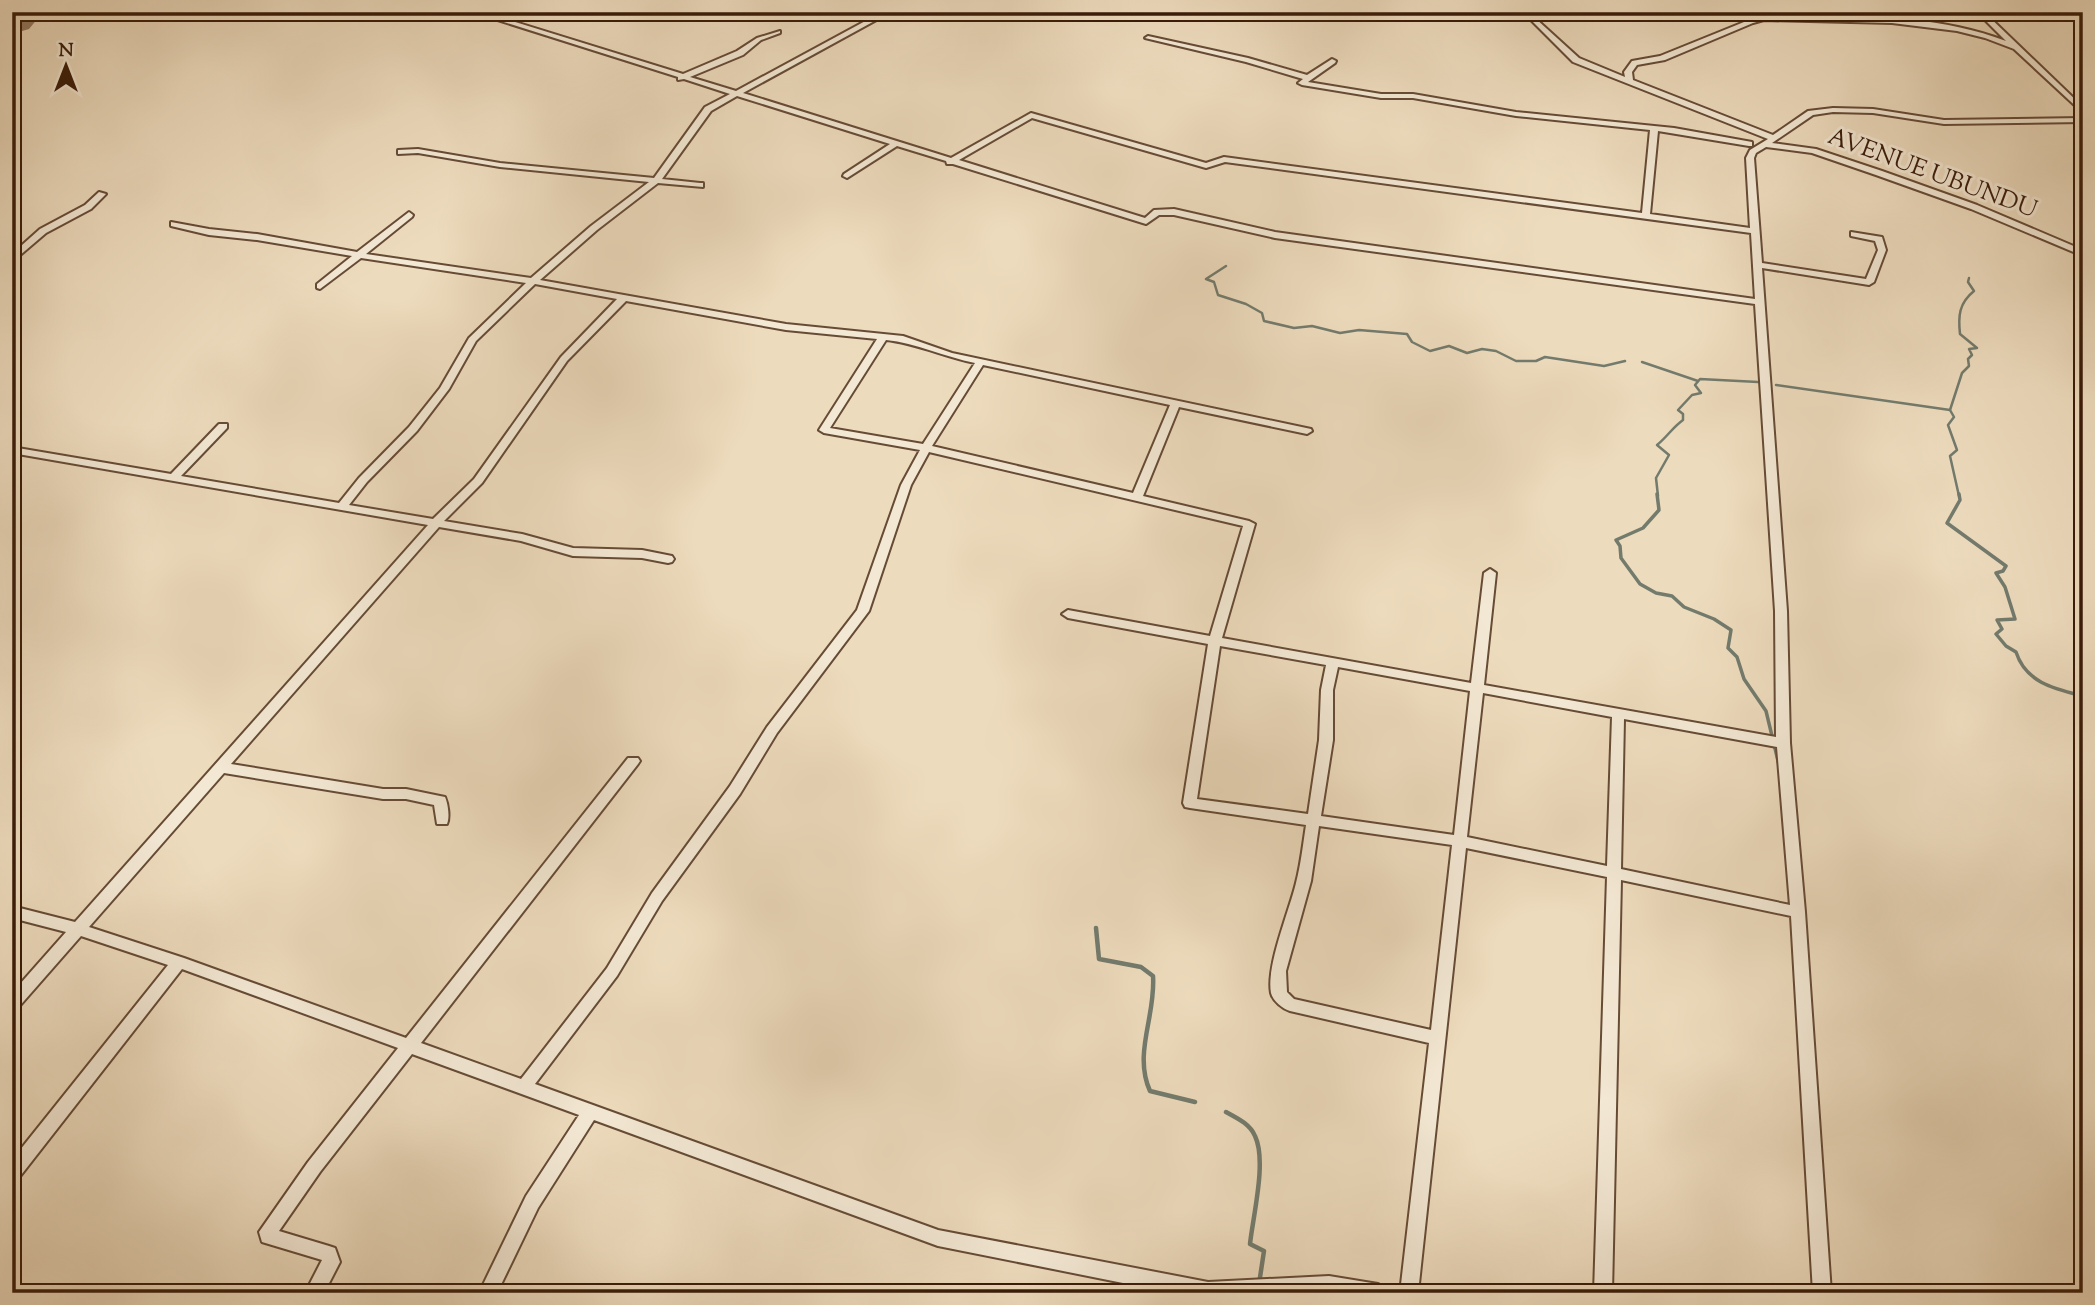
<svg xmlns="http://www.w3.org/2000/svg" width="2095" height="1305" viewBox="0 0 2095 1305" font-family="'Sorts Mill Goudy',serif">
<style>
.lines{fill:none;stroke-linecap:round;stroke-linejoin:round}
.stream-far2{stroke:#737b6d;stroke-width:2.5}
.stream-far1{stroke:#737b6d;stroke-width:3.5}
.stream{stroke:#737b6d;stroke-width:4.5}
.runway{fill:#937b62;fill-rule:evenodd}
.street-casing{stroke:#664b35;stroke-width:4}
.street{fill:#f3e8d4;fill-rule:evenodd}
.labels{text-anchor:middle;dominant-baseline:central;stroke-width:6;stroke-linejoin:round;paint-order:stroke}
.far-street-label{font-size:24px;fill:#391b08;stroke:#f3e8d4}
</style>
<rect width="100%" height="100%" fill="#eddbbd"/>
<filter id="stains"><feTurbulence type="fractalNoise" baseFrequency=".00286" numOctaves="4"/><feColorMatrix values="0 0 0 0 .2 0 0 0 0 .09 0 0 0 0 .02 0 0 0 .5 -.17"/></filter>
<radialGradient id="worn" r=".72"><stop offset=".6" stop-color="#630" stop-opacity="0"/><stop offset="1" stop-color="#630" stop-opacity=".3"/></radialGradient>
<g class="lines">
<!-- stream-far2 -->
<g class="stream-far2">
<path d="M1226,266L1206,279L1214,282L1218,295L1246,304L1262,313L1264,321L1294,328L1312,326L1340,333L1359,330L1407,334L1412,342L1430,351L1449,346L1467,353L1482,349L1496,351L1516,361H1536L1545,357L1604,366L1625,361"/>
<path d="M1642,362L1698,381"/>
<path d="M1776,385L1950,410"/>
<path d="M1658,496L1656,478L1669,455L1657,445C1667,437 1672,428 1683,420V414L1678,410L1692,395L1701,393L1695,385L1700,379L1758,382"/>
<path d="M1959,496L1950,456L1957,450L1948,425L1954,417L1950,410L1962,373L1969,366L1968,359L1972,355L1969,349L1977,348L1960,334C1958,316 1959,303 1974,291L1968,282L1969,278"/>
</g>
<!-- stream-far1 -->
<g class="stream-far1">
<path d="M1657,494L1659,510L1643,528L1616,540L1620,546L1621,558L1640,584L1656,593L1672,596L1684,607L1714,619L1731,630L1728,648L1737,657L1744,679L1766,711L1779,765"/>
<path d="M1959,494L1960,500L1947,523L2006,566L2003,571L1996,573L2005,587L2015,619L1997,620L2002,629L1996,634L2006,646L2016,652C2026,683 2055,689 2083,696"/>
</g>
<!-- stream -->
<g class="stream">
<path d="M1096,928L1099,959L1141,967L1153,976C1156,1016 1133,1053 1150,1091L1195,1102"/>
<path d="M1226,1112C1237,1118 1250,1124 1255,1136C1267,1161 1253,1216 1250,1244L1264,1251L1259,1284"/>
</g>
<!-- runway -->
<path class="runway" d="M12,12H43L29,29L12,34Z"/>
<defs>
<g id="street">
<path d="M472,12H483L683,74L737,51L757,38L780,31V33L761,40L743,55L690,77L736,91L882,12H891L743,93L951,158L1031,113L1206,163L1224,157L1642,213L1650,130L1516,116L1413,98H1381L1302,85L1298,83L1303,79L1246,62L1145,38L1148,36L1248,58L1307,75L1332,59L1336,61L1335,63L1308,82L1381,94H1413L1516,112L1674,128L1752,142V146H1749L1658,131L1650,214L1750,228L1746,158L1750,150L1768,139L1573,62L1531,20L1519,12H1527L1535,18L1579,58L1625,77L1624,72L1632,61L1660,56L1749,20L1764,16C1845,16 1929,12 2006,41L1977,12H1984L2083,107V113L2014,49L1985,38L1957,31L1892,23L1764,20L1753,23L1665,60L1637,65L1632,72L1633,80L1773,135L1808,111L1833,108L1873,109L1944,120L2083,118V122L1944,124L1873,113L1833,112L1813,115L1772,143L1816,149L1882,171L1977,205L2083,250V256L1971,209L1876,175L1812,153L1766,147L1756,153L1754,158L1762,263L1866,279L1878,250L1875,241L1851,236V232L1882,237L1886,250L1874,282L1869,285L1762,268L1787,611L1790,743L1805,912L1831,1293H1813L1791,916L1621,880L1612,1293H1594L1607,877L1466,848L1418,1293H1400L1429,1043L1290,1011C1283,1009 1273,1001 1271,993C1266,966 1289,912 1296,883C1301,864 1303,844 1306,825L1190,808L1185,807L1183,803L1208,644L1068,618L1062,614L1068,610L1210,636L1243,526L929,452L911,485L869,611L777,733L740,794L662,901L617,976L535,1084L938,1230L1208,1282L1329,1276L1378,1284L1384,1287L1387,1293H1173L938,1246L594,1120L538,1208L497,1293H479L526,1196L579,1115L412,1054L320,1172L279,1231L329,1246L335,1248L340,1262L324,1293H305L322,1260L262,1242L259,1232L308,1162L398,1048L182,969L18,1179L12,1181V1160L168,965L81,936L17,1009L12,1010V993L66,932L12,918V906L75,922L428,525L12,453V447L171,474L219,424H227V428L181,476L339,503L359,478L409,427L440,388L469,338L526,283L361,258L320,289L317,288V284L352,256L257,240L209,235L171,226V222L209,229L257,234L357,252L409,212L413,215L412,217L366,254L531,278L591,226L649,182L500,167L418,153L398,154V150L418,149L500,163L654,178L705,107L730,94L684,79L678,80V77ZM737,96L890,144L844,174L843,176L847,178L897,146L946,161L947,164H953L1146,224L1159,215H1174L1275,238L1755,304L1775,611L1776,737L1484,685L1496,573L1490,569L1484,573L1471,683L1222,638L1255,524L1249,521L1143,496L1179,407L1307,434L1312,431L1311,429L952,353L903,336L786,324L540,280L597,230L658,183L703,187V183H700L662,179L711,111ZM1032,118L1206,168L1225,162L1751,233L1755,299L1275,232L1174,209L1154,210L1145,218L959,160ZM535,284L617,299L561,357L474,479L433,519L349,505L367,482L417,431L449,389L476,341ZM626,301L786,330L877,339L819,430L824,433L920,450L901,485L857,610L767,727L730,786L652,893L607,968L521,1079L421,1043L638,764L640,761L638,758H628L406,1038L184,958L89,927L224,773L383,799H406L434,805L437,824H447C450,817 448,804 445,797L440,796L406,789H383L231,764L439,527L521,541L573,556L642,558L668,563L672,562L674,559L672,556L642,550L573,548L522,534L444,521L482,483L567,361ZM886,340C916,343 945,357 975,363L923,444L830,428ZM983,365L1170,405L1133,493L932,446ZM1220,646L1326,665L1321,690L1319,740L1308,814L1197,799ZM1338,667L1470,691L1454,835L1321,816L1333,740V690ZM1483,693L1612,717L1607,866L1467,837ZM1624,719L1777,747L1790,905L1621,869ZM1319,826L1452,845L1431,1030L1294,999L1287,992L1286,971L1311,881Z"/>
<path d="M99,192L106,194L91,209L46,233L12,262V254L40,229L85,205Z"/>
</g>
</defs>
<!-- street casing -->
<use href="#street" class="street-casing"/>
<!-- street -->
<use href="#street" class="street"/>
</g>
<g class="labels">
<!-- far-street labels -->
<g class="far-street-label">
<text transform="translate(1932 174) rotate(20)">AVENUE UBUNDU</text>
</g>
</g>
<!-- margin -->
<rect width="2095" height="1305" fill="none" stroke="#eddbbd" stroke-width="42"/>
<rect x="14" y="14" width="2067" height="1277" fill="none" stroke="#391b08" stroke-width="3.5"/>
<rect x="21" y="21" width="2053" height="1263" fill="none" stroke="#391b08" stroke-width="2"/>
<!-- north arrow -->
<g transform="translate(66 66)" stroke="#f3e8d4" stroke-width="5" paint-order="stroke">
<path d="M0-5L12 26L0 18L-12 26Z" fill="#391b08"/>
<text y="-10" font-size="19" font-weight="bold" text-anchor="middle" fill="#391b08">N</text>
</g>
<rect width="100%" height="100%" filter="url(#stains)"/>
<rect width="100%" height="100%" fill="url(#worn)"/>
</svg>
